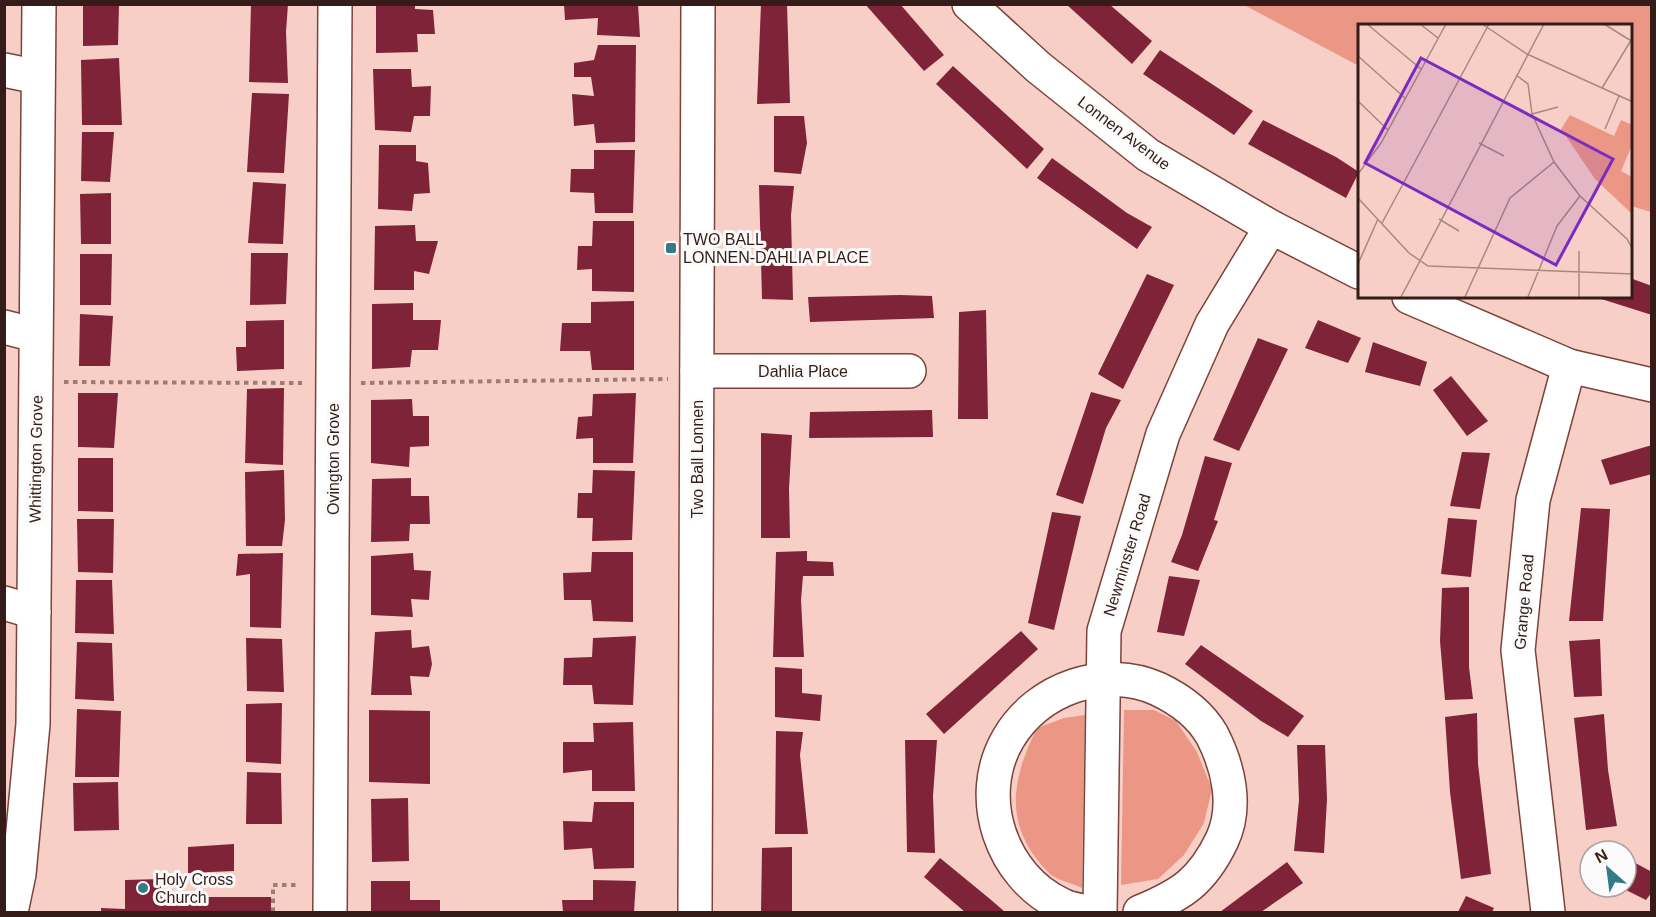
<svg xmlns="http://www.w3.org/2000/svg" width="1656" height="917" viewBox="0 0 1656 917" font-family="Arial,sans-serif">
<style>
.green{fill:#ec9786}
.building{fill:#7f2338}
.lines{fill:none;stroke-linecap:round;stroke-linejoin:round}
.minor-casing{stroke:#7c4339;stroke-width:36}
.major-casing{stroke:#7c4339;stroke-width:36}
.path{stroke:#9d7c76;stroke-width:4;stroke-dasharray:4.5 4.5;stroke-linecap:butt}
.minor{stroke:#fff;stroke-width:33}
.major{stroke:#fff;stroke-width:33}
.poi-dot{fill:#347a87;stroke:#fbfbfb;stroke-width:2}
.labels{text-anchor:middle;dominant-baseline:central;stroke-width:6;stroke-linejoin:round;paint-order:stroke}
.street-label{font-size:16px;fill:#351c18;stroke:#fbfbfb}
.poi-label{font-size:16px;fill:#351c18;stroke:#fbfbfb;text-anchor:start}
.inset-road{fill:none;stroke:#aa8781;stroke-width:1.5}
.view{fill:#7b2cbf;fill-opacity:0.15;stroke:#7b2cbf;stroke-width:3}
.inset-edge{fill:none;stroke:#351c18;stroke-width:3}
</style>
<rect width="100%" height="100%" fill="#f8cfc7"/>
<!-- green -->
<g class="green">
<path d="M1244,5H1651V212L1631,206L1630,26H1359V66Z"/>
<path d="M1124,710H1154L1176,721L1197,752L1212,789L1204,823L1184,855L1158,879L1121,885Z"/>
<path d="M1085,715L1082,888C1072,883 1055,880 1048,872C1003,826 1011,780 1037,728L1064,718Z"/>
</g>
<!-- building -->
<g class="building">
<path d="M83,4H119L118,45L83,46Z"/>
<path d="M251,4H288L286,32L288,83L249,82Z"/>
<path d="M376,4H415V9L433,10L435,34H417L418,52L376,53Z"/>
<path d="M564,4H638L640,37L597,35L598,18L565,20Z"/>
<path d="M761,4H787L790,103L757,104Z"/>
<path d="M865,4H900L944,55L924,71Z"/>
<path d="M1066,4H1109L1152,41L1132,64Z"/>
<path d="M598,45H636L635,142L596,143L594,124L574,126L572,94L594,96L591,77H574V63L594,60Z"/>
<path d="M1160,50L1253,111L1234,135L1143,74Z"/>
<path d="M119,58L122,125H82L81,60Z"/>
<path d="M953,66L1044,149L1027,169L936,84Z"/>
<path d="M373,69H411L412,87L431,86L430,116H414L411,132L375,130Z"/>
<path d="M252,93L289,94L284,173L247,172Z"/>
<path d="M774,116H804L807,143L801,174L774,172Z"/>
<path d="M1263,120L1336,157L1359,172L1346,198L1248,144Z"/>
<path d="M82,132H114L110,182L81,181Z"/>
<path d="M379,145H416V161L428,163L430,193L414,194L412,211L378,209Z"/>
<path d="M594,150H635L633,213H595L594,193L570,192L571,169H594Z"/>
<path d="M1052,158L1127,213L1152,227L1137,249L1037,178Z"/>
<path d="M253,182L286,184L283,244L248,243Z"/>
<path d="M759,185L794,186L791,215L793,300L762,299Z"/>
<path d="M111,193V244H81L80,194Z"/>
<path d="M593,221H634V292L592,291V269L577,270L578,246H592Z"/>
<path d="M415,225L416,241H438L429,274L414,271V290H374L375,226Z"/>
<path d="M251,253H288L286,304L250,305Z"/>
<path d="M80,254H112L111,305H80Z"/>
<path d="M1147,274L1174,285L1123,389L1098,374Z"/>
<path d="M1630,278L1652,286V315L1595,297H1630Z"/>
<path d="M900,295L932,296L934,318L810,322L808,297Z"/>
<path d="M634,301V370H592L590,351H560L562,323H591V302Z"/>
<path d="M413,303V320H441L438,350H412L410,367L372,369V304Z"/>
<path d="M986,310L988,419H958L959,312Z"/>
<path d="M80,314L113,316L110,366H79Z"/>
<path d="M284,320V369L237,371L236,347H246V321Z"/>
<path d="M1318,320L1361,338L1348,363L1305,348Z"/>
<path d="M1258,338L1288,349L1239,451L1213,440Z"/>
<path d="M1373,342L1427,362L1420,386L1365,372Z"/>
<path d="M1451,376L1488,421L1467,436L1433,390Z"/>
<path d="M284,388L283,465L245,463L247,389Z"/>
<path d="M1091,392L1121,400L1106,428L1083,504L1056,495Z"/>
<path d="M78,393H118L114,448L78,447Z"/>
<path d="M636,393L633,463H593V438L576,439L578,417L592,416L593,394Z"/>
<path d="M412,399L413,416H429V446L410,447L409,467L371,463V400Z"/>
<path d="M932,410L933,437L809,438L810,412Z"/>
<path d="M761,433L792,435L789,489L790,538H761Z"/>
<path d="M1652,445V474L1610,485L1601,460Z"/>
<path d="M1462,452L1490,453L1480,509L1450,506Z"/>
<path d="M1205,456L1232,463L1214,520L1218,521L1198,571L1171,562L1182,535Z"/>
<path d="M78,458H113V512L78,511Z"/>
<path d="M284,470L285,520L282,546H246L245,472Z"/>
<path d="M593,470L635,471L632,540L592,541L593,518H577L578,493H592Z"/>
<path d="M411,478V496H429L430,524H410L409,541L371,542L372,479Z"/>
<path d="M1581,508L1610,509L1603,621H1569Z"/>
<path d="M1052,512L1081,516L1054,630L1028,623Z"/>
<path d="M1448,518L1477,520L1471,577L1441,574Z"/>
<path d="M77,519H114L113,573L78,572Z"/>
<path d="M807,551V561L833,562L834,576H803L801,600L804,657H773L776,552Z"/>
<path d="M592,552H633V622L593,621L591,600H564L563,573L591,572Z"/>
<path d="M283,553L281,628L250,627V574L236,576L238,554Z"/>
<path d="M413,553L414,570L431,571L429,600L411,599L413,617L371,615V556Z"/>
<path d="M1169,576L1200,580L1184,636L1157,632Z"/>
<path d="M76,580H112L114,634L75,633Z"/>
<path d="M1469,587V667L1473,699L1445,700L1440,641L1442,588Z"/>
<path d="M411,630L412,648L429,646L432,664L429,677L410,676L412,695H371L375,632Z"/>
<path d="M1021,631L1038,649L944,734L926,714Z"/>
<path d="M636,636L633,705L594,704L592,685H563L564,658L592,657L593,638Z"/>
<path d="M246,638L282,639L284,692L247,691Z"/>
<path d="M1600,639L1602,696L1574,697L1569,641Z"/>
<path d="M77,642L112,643L114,701L75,699Z"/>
<path d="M1201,645L1304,716L1288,737L1261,721L1185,664Z"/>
<path d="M775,667L802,669V693L822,695L820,721L775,717Z"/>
<path d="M282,703L281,764L246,762V704Z"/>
<path d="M77,709L121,711L119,777H75Z"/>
<path d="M369,710L430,711V784L369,782Z"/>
<path d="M1477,713L1478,764L1491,874L1461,879L1450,792L1445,717Z"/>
<path d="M1604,714L1608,770L1617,826L1586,830L1574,718Z"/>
<path d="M633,722L635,791H592V770L563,773V742H594L593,723Z"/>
<path d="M776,731L803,732L800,755L808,834H775Z"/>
<path d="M905,740H937L933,796L935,853L907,852Z"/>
<path d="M1297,745H1325L1327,799L1324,853L1294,851L1299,800Z"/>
<path d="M247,772L281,773L282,824H246Z"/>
<path d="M118,782L119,830L74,831L73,783Z"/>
<path d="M408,798L409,861L372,862L371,799Z"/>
<path d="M594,802H634V868L594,869L592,848L564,850L563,821L592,822Z"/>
<path d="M234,844V871L188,873V847Z"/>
<path d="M792,847V912H761L762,848Z"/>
<path d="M940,858L990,899L1005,912H965L924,877Z"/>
<path d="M1626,858L1652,872V892L1646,900L1620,887H1626Z"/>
<path d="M1287,862L1303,883L1261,912H1220Z"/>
<path d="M161,879V897H271V912H101V908L125,909V880Z"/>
<path d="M593,880L636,881L634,912H563L562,900H593Z"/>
<path d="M371,881H410V900H440V912H371Z"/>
<path d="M1466,896L1494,908L1492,912H1458Z"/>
</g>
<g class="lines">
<defs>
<g id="minor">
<path d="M969,4L1038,67L1148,155L1271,227L1359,272"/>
<path d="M4,70L38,77"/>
<path d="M1409,297L1569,366L1652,385"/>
<path d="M4,327L35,335"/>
<path d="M697,371H909"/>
<path d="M4,603L34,612"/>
<path d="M11,912L19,874L33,724L39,4"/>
<path d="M330,912L335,4"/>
<path d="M1088,912C1079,910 1069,909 1062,905C1001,877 974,797 1008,739C1037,688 1105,665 1158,689C1179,699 1200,714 1212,735C1228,766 1238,806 1222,840C1202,882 1181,895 1140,912"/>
<path d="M1100,912L1104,631L1163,434L1212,324L1271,227"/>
<path d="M1548,912L1518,650L1533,500L1569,366"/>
</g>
<path id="major" d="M695,912L698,4"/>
</defs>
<!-- minor casing -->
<use href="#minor" class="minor-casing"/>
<!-- major casing -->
<use href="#major" class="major-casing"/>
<!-- path -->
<g class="path">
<path d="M64,382L302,383"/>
<path d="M361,383L668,379"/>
<path d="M273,912V885H300"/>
</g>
<!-- minor -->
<use href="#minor" class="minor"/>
<!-- major -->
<use href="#major" class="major"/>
</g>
<!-- markers -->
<g class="poi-dot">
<rect x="665" y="242" width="12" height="12" rx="3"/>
<circle cx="143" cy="888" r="6"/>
</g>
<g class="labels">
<!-- street labels -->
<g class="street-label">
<text transform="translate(1124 133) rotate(37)">Lonnen Avenue</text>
<text x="803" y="371">Dahlia Place</text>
<text transform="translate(36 459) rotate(-89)">Whittington Grove</text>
<text transform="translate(333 459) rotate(-90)">Ovington Grove</text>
<text transform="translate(697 459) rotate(-90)">Two Ball Lonnen</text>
<text transform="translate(1127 555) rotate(-73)">Newminster Road</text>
<text transform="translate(1524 602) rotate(-85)">Grange Road</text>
</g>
<!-- poi labels -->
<g class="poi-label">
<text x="683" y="239">TWO BALL<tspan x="683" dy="18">LONNEN-DAHLIA PLACE</tspan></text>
<text x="155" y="879">Holy Cross<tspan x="155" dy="18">Church</tspan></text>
</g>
</g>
<!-- overview -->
<g transform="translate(1358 24)">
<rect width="274" height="274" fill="#f8cfc7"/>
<path d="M212,91L256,112L263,96L274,101V121L263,147L274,153V190L237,155L203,105Z" fill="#ec9786"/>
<path class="inset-road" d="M9,0L63,45M62,0L80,14M124,0L169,30L275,78M246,0L275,18M0,32L47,74M158,51L170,60L174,90L196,138L222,172L269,215L275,226M244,64L275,13M0,77L30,106M174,90L200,83M247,105L261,72M121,119L146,132M0,150L23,119L88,0M0,174L51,229L70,242L275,250M81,195L101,207M24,199L131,0M221,227V275M0,240L20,195M42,275L186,0M106,275L152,174L196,138M169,275L199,202L222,172"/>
<path class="view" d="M63,34L255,135L198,241L7,139Z"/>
<rect width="274" height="274" class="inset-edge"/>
</g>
<!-- border -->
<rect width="1656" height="917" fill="none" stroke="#351c18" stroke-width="12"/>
<!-- north arrow -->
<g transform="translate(1608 869) rotate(332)"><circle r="28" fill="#fbfbfb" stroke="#aca2a0" stroke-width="1.5"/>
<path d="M0-4.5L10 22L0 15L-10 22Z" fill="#347a87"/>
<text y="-9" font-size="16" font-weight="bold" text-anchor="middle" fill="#351c18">N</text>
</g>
</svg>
